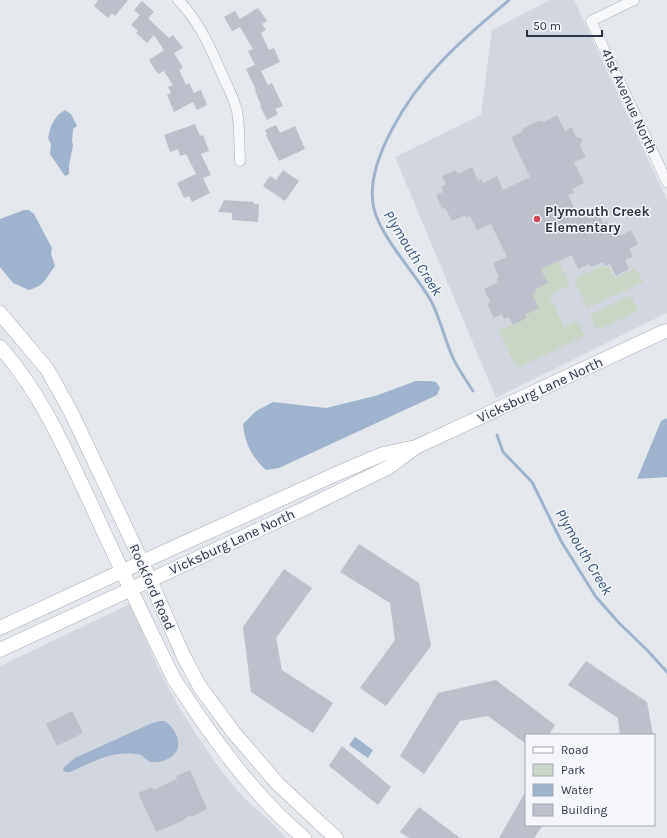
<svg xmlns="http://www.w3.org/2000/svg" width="667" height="838" viewBox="0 0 667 838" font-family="Karla,sans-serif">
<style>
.built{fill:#d2d6de}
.green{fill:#c9d6c5}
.water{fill:#9fb4cc}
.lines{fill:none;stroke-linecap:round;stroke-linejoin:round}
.stream{stroke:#9fb4cc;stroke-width:3}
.building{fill:#bbc0ca}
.street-casing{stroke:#a9aeb7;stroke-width:11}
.secondary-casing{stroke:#a9aeb7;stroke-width:15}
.street{stroke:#f7f8fa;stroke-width:10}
.secondary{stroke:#fff;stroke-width:14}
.poi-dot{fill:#d1495b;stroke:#f4f6f9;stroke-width:1.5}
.labels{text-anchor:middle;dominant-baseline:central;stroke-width:3;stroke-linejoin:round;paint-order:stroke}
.street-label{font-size:14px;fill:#2b3445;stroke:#f4f6f9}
.poi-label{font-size:14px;font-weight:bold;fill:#2b3445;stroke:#f4f6f9;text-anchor:start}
.water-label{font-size:15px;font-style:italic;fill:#34527a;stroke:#f4f6f9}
</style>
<rect width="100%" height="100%" fill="#e4e7ec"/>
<!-- built -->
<g class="built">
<path d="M550,0H574L667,200V313L496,398L395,157L481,115L492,30Z"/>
<path d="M130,604L158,668L176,702L196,734L220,769L242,796L271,822L286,838H0V666Z"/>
</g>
<!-- green -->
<g class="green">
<path d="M559,261L570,285L549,295L564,327L577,321L585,336L521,366L515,365L499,331L526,318L525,315L539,308L532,294L535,293L534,290L541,269Z"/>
<path d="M603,266L604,268L609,266L615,278L636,268L643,282L587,308L574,279Z"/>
<path d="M631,296L638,311L597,330L590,315Z"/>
</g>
<!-- water -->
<g class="water">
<path d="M65,110L71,114L77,126L73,129L72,141L73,146L69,165V174L65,176L50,154L51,144L48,138L51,126L55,119L58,115Z"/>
<path d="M24,210H29L34,214L52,248L51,254L55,266C45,279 46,285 29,290L13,283L0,267V219Z"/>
<path d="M416,381H429L436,382L440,388L437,395L279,468L266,470C252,458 245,443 243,424L256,411L273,402L326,408L375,396Z"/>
<path d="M667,418V477L637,479L661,421Z"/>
<path d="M160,721H165C173,727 180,737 178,747C177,757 161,764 151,762C147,761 144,757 141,755C133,753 121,753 113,755C99,758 84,766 70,772H66L63,770L64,767L75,758L152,723Z"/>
<path d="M355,737L373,750L368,758L349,745Z"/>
</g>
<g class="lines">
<!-- stream -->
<g class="stream">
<path d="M473,391C466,380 458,369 453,358C444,338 440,317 430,299C414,272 381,237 374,209C363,163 409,95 440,63C461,40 486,20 509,0"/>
<path d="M497,435L503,452L532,482L561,541L596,597L619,623L647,650L667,672"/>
</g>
</g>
<!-- building -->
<g class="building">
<path d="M98,0H128L115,16L112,13L108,18L94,6Z"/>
<path d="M142,1L154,12L148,18L154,24L169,38L173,35L183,48L174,53L182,66V68L179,70L186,85L189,83L194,93L201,90L207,105L197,110L193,102L174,112L167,95L171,93L168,87L173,85L164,71L158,74L149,60L164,50L154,35L147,43L136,33L138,31L131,25L140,15L134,10Z"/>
<path d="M258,8L267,21L262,24L266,30L261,33L269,50L274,48L280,62L261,71L268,85L272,83L283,106L275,109L278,114L267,120L260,106L261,105L255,91L256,90L246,69L255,65L248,51L253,49L240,27L232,31L224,17L235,11L240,19Z"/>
<path d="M557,115L565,131L572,127L576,137L583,139L580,146L586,157L574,162L584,183L572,189L574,193L568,195L578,216L583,213L585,217L597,211L603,223L606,221L612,233L617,231L620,236L631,230L638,244L629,249L633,257L625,260L629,269L616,276L610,264L605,266L602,262L591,267L589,264L578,269L572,255L541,269L548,283L534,290L536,293L532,294L539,308L525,315L527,318L513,325L509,317L504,319L502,314L494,318L487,304L490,302L484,289L498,282L496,279L499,277L493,263L507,257L491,224L477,230L470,216L467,218L466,215L452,221L445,208L442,209L436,195L443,192L441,187L446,184L442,176L456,170L458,174L472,167L478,181L481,179L483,183L497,176L503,190L530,177L511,137L522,132L524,128L532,124L539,121L544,122Z"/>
<path d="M195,124L200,136L203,135L209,151L201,154L211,175L203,178L210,193L192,202L189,196L184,198L177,183L196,174L186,154L180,156L178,149L170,152L164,135Z"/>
<path d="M276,125L280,133L295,126L305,149L279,161L266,135L267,134L265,130Z"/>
<path d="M283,170L299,181L285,201L263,186L270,176L276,180Z"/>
<path d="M224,200L254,202V204H259L258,222L232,220V213L218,212Z"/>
<path d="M359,544L419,583L431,646L386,706L360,688L395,640L390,603L340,572Z"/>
<path d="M284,569L312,588L276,638L282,670L333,703L313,733L251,692L243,627Z"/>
<path d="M586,661L647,702L653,735H620L618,718L568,685Z"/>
<path d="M496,680L555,725L549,735H526V744L488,716L460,721L424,774L400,756L438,693Z"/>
<path d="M72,711L83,733L57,746L46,724Z"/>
<path d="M342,746L391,787L378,805L329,766Z"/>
<path d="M190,770L207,809L191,817L190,815L182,821L156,832L138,793L152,787L153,790L177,779L176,776Z"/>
<path d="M526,791V825H543L534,838H499Z"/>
<path d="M419,807L460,838H409L400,832Z"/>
</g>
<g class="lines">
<defs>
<g id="street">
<path d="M178,0C199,21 210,47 222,74C227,86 234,98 237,111C240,128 239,144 240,161"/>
<path d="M634,0L591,21L667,182"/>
</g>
<g id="secondary">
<path d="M0,313L47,369L71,412L142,562L183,655L200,687L234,733L277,783L311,815L336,838"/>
<path d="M0,347C41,393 65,449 91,504C110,546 130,588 150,630C158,646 166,663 174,679C181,690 189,701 196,712C227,757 262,803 304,838"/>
<path d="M0,628L142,562L336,474L383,454L411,448"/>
<path d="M0,650L299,511L389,467L416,447L663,332L667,331"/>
</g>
</defs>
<!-- street casing -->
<use href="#street" class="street-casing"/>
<!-- secondary casing -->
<use href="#secondary" class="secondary-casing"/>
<!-- street -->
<use href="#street" class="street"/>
<!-- secondary -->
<use href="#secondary" class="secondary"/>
</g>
<!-- markers -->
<circle class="poi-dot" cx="537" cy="219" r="4"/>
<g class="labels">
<!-- street labels -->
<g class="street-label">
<text transform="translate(629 101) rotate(65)">41st Avenue North</text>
<text transform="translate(540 390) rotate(-25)">Vicksburg Lane North</text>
<text transform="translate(232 542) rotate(-25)">Vicksburg Lane North</text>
<text transform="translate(152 587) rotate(66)">Rockford Road</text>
</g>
<!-- poi labels -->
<g class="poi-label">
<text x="545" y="211">Plymouth Creek<tspan x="545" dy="16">Elementary</tspan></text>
</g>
<!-- water labels -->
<g class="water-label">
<text transform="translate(413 253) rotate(58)">Plymouth Creek</text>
<text transform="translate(584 552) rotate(59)">Plymouth Creek</text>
</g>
</g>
<!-- legend -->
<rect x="525" y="734" width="130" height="92" fill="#f4f6f9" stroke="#a4a8b1"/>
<rect x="533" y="747" width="20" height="6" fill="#ffffff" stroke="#a4a8b1"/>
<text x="561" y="754" font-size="12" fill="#2b3445">Road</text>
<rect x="533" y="764" width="20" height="12" fill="#c9d6c5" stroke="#a4a8b1"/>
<text x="561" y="774" font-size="12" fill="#2b3445">Park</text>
<rect x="533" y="784" width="20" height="12" fill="#9fb4cc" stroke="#a4a8b1"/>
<text x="561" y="794" font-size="12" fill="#2b3445">Water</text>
<rect x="533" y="804" width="20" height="12" fill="#bbc0ca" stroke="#a4a8b1"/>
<text x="561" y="814" font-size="12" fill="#2b3445">Building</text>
<!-- scale -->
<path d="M527 30v6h75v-6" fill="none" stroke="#2b3445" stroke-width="2"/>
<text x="533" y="30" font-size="12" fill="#2b3445" stroke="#f4f6f9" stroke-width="3" paint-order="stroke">50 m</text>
</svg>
